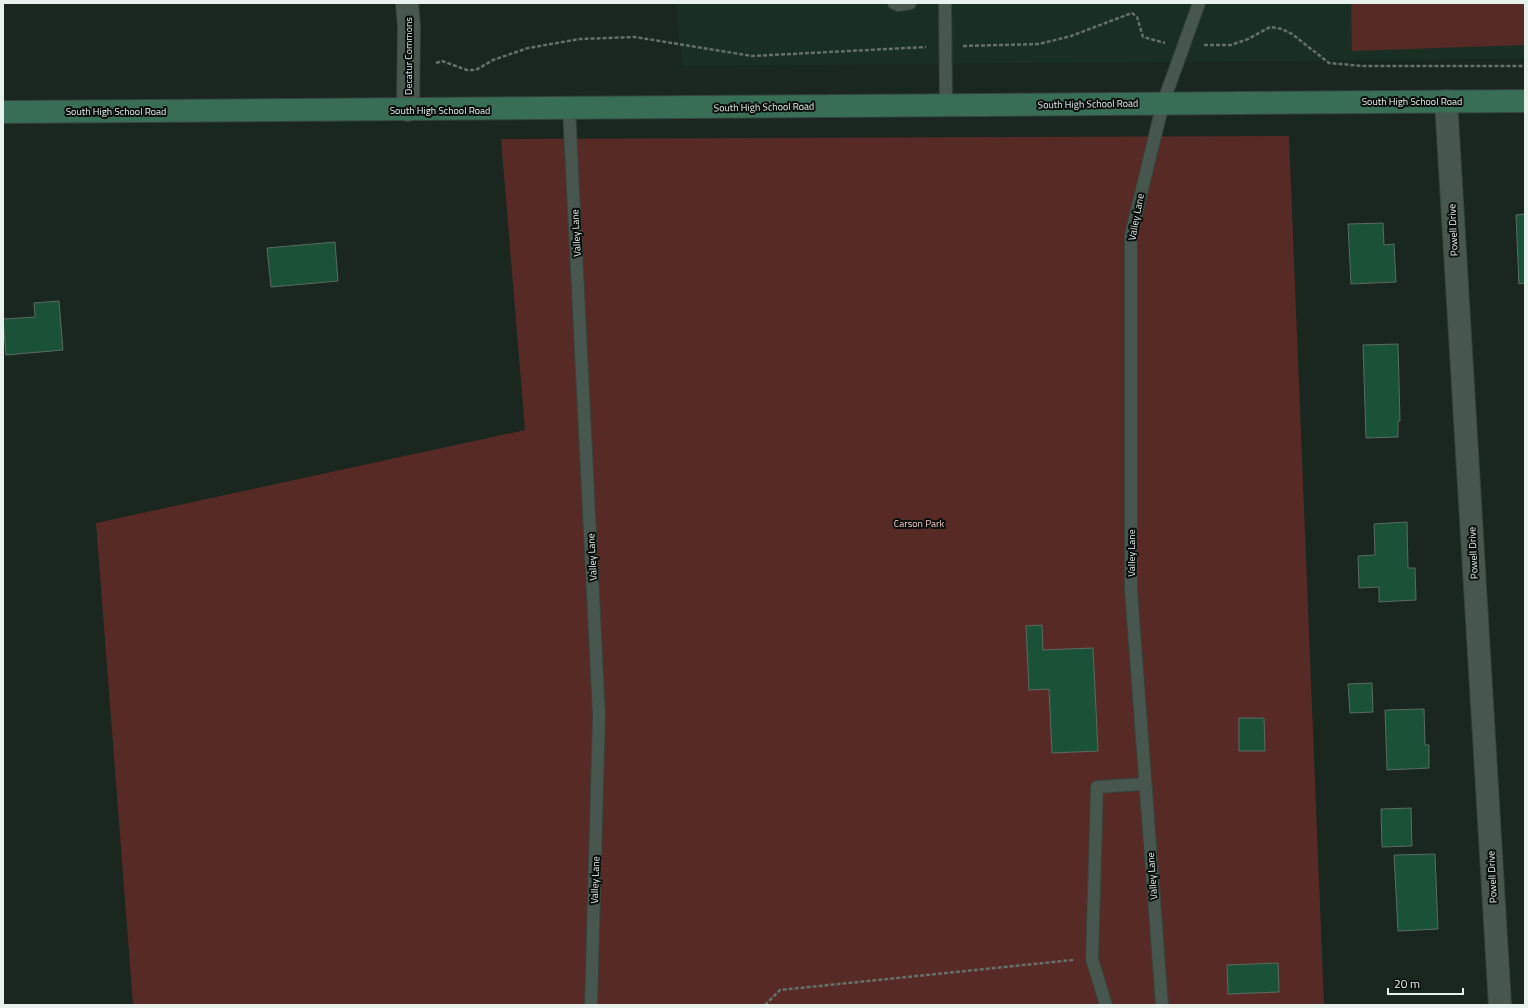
<svg xmlns="http://www.w3.org/2000/svg" width="1528" height="1008" viewBox="0 0 1528 1008" font-family="'Titillium Web',sans-serif">
<style>
.built{fill:#1a2f23}
.green{fill:#572a26}
.building{fill:#1a5237;stroke:#5b6b61}
.lines{fill:none;stroke-linecap:round;stroke-linejoin:round}
.service-casing{stroke:#36423b;stroke-width:14}
.minor-casing{stroke:#36423b;stroke-width:24}
.secondary-casing{stroke:#36423b;stroke-width:24}
.path{stroke:#647069;stroke-width:2.5;stroke-dasharray:4 2;stroke-linecap:butt}
.service{stroke:#48574e;stroke-width:12}
.minor{stroke:#48574e;stroke-width:22}
.secondary{stroke:#386d56;stroke-width:22}
.labels{text-anchor:middle;dominant-baseline:central;stroke-width:4;stroke-linejoin:round;paint-order:stroke}
.street-label{font-size:10px;fill:#e8f2ec;stroke:#080e0b}
.park-label{font-size:10px;fill:#f5cac5;stroke:#080e0b}
</style>
<rect width="100%" height="100%" fill="#19271f"/>
<!-- built -->
<path class="built" d="M676,3H1525V59L682,66Z"/>
<!-- green -->
<g class="green">
<path d="M1351,3H1525V45L1352,51Z"/>
<path d="M1289,136L1324,1005H133L96,523L525,430L501,139Z"/>
</g>
<!-- building -->
<g class="building">
<path d="M1525,214V283L1519,284L1516,215Z"/>
<path d="M1383,223L1384,245L1394,244L1396,282L1351,284L1348,224Z"/>
<path d="M335,242L338,281L271,287L267,248Z"/>
<path d="M59,301L63,350L6,355L3,319L35,317L34,303Z"/>
<path d="M1398,344L1400,421H1398V437L1366,438L1363,345Z"/>
<path d="M1407,522L1408,568H1415L1416,600L1379,602V587L1359,588L1358,556L1375,555L1374,524Z"/>
<path d="M1042,625L1043,650L1093,648L1098,751L1052,753L1049,689L1029,690L1026,626Z"/>
<path d="M1372,683L1373,712L1350,713L1348,684Z"/>
<path d="M1424,709L1425,745H1429V768L1387,770L1385,710Z"/>
<path d="M1239,718H1264L1265,751H1239Z"/>
<path d="M1411,808L1412,846L1382,847L1381,809Z"/>
<path d="M1435,854L1438,929L1398,931L1394,855Z"/>
<path d="M1278,963L1279,992L1228,994L1227,965Z"/>
</g>
<g class="lines">
<defs>
<g id="service">
<path d="M894,3L898,5L910,3"/>
<path d="M945,3L946,105"/>
<path d="M569,109L599,715L591,1005"/>
<path d="M1106,1005L1092,959L1097,787L1145,784"/>
<path d="M1162,1005L1131,590V235L1163,103L1199,3"/>
</g>
<g id="minor">
<path d="M407,3L409,26L408,110"/>
<path d="M1446,101L1500,1005"/>
</g>
<path id="secondary" d="M3,112L1525,101"/>
</defs>
<!-- service casing -->
<use href="#service" class="service-casing"/>
<!-- minor casing -->
<use href="#minor" class="minor-casing"/>
<!-- secondary casing -->
<use href="#secondary" class="secondary-casing"/>
<!-- path -->
<g class="path">
<path d="M1204,45H1231L1248,39L1270,27L1282,29L1292,34L1329,63L1363,66H1525"/>
<path d="M963,46L1039,44L1071,36L1132,13L1137,17L1143,37L1165,43"/>
<path d="M436,63L442,61L467,70H476L493,60L528,48L580,39L635,37L752,56L926,47"/>
<path d="M765,1005L780,990L1073,960"/>
</g>
<!-- service -->
<use href="#service" class="service"/>
<!-- minor -->
<use href="#minor" class="minor"/>
<!-- secondary -->
<use href="#secondary" class="secondary"/>
</g>
<g class="labels">
<!-- street labels -->
<g class="street-label">
<text transform="translate(408 56) rotate(-90)">Decatur Commons</text>
<text x="1412" y="101">South High School Road</text>
<text transform="translate(1088 104) rotate(-1)">South High School Road</text>
<text transform="translate(764 107) rotate(-1)">South High School Road</text>
<text x="440" y="110">South High School Road</text>
<text x="116" y="111">South High School Road</text>
<text transform="translate(1136 217) rotate(-79)">Valley Lane</text>
<text transform="translate(1453 230) rotate(-93)">Powell Drive</text>
<text transform="translate(576 233) rotate(-93)">Valley Lane</text>
<text transform="translate(1131 553) rotate(-90)">Valley Lane</text>
<text transform="translate(1473 553) rotate(-93)">Powell Drive</text>
<text transform="translate(592 557) rotate(-93)">Valley Lane</text>
<text transform="translate(1152 876) rotate(-94)">Valley Lane</text>
<text transform="translate(1492 877) rotate(-93)">Powell Drive</text>
<text transform="translate(595 880) rotate(-88)">Valley Lane</text>
</g>
<!-- park labels -->
<g class="park-label">
<text x="919" y="523">Carson Park</text>
</g>
</g>
<!-- border -->
<rect width="1528" height="1008" fill="none" stroke="#e8f2ec" stroke-width="8"/>
<!-- scale -->
<path d="M1388 988v6h75v-6" fill="none" stroke="#e8f2ec" stroke-width="2"/>
<text x="1394" y="988" font-size="12" fill="#e8f2ec" stroke="#080e0b" stroke-width="3" paint-order="stroke">20 m</text>
</svg>
